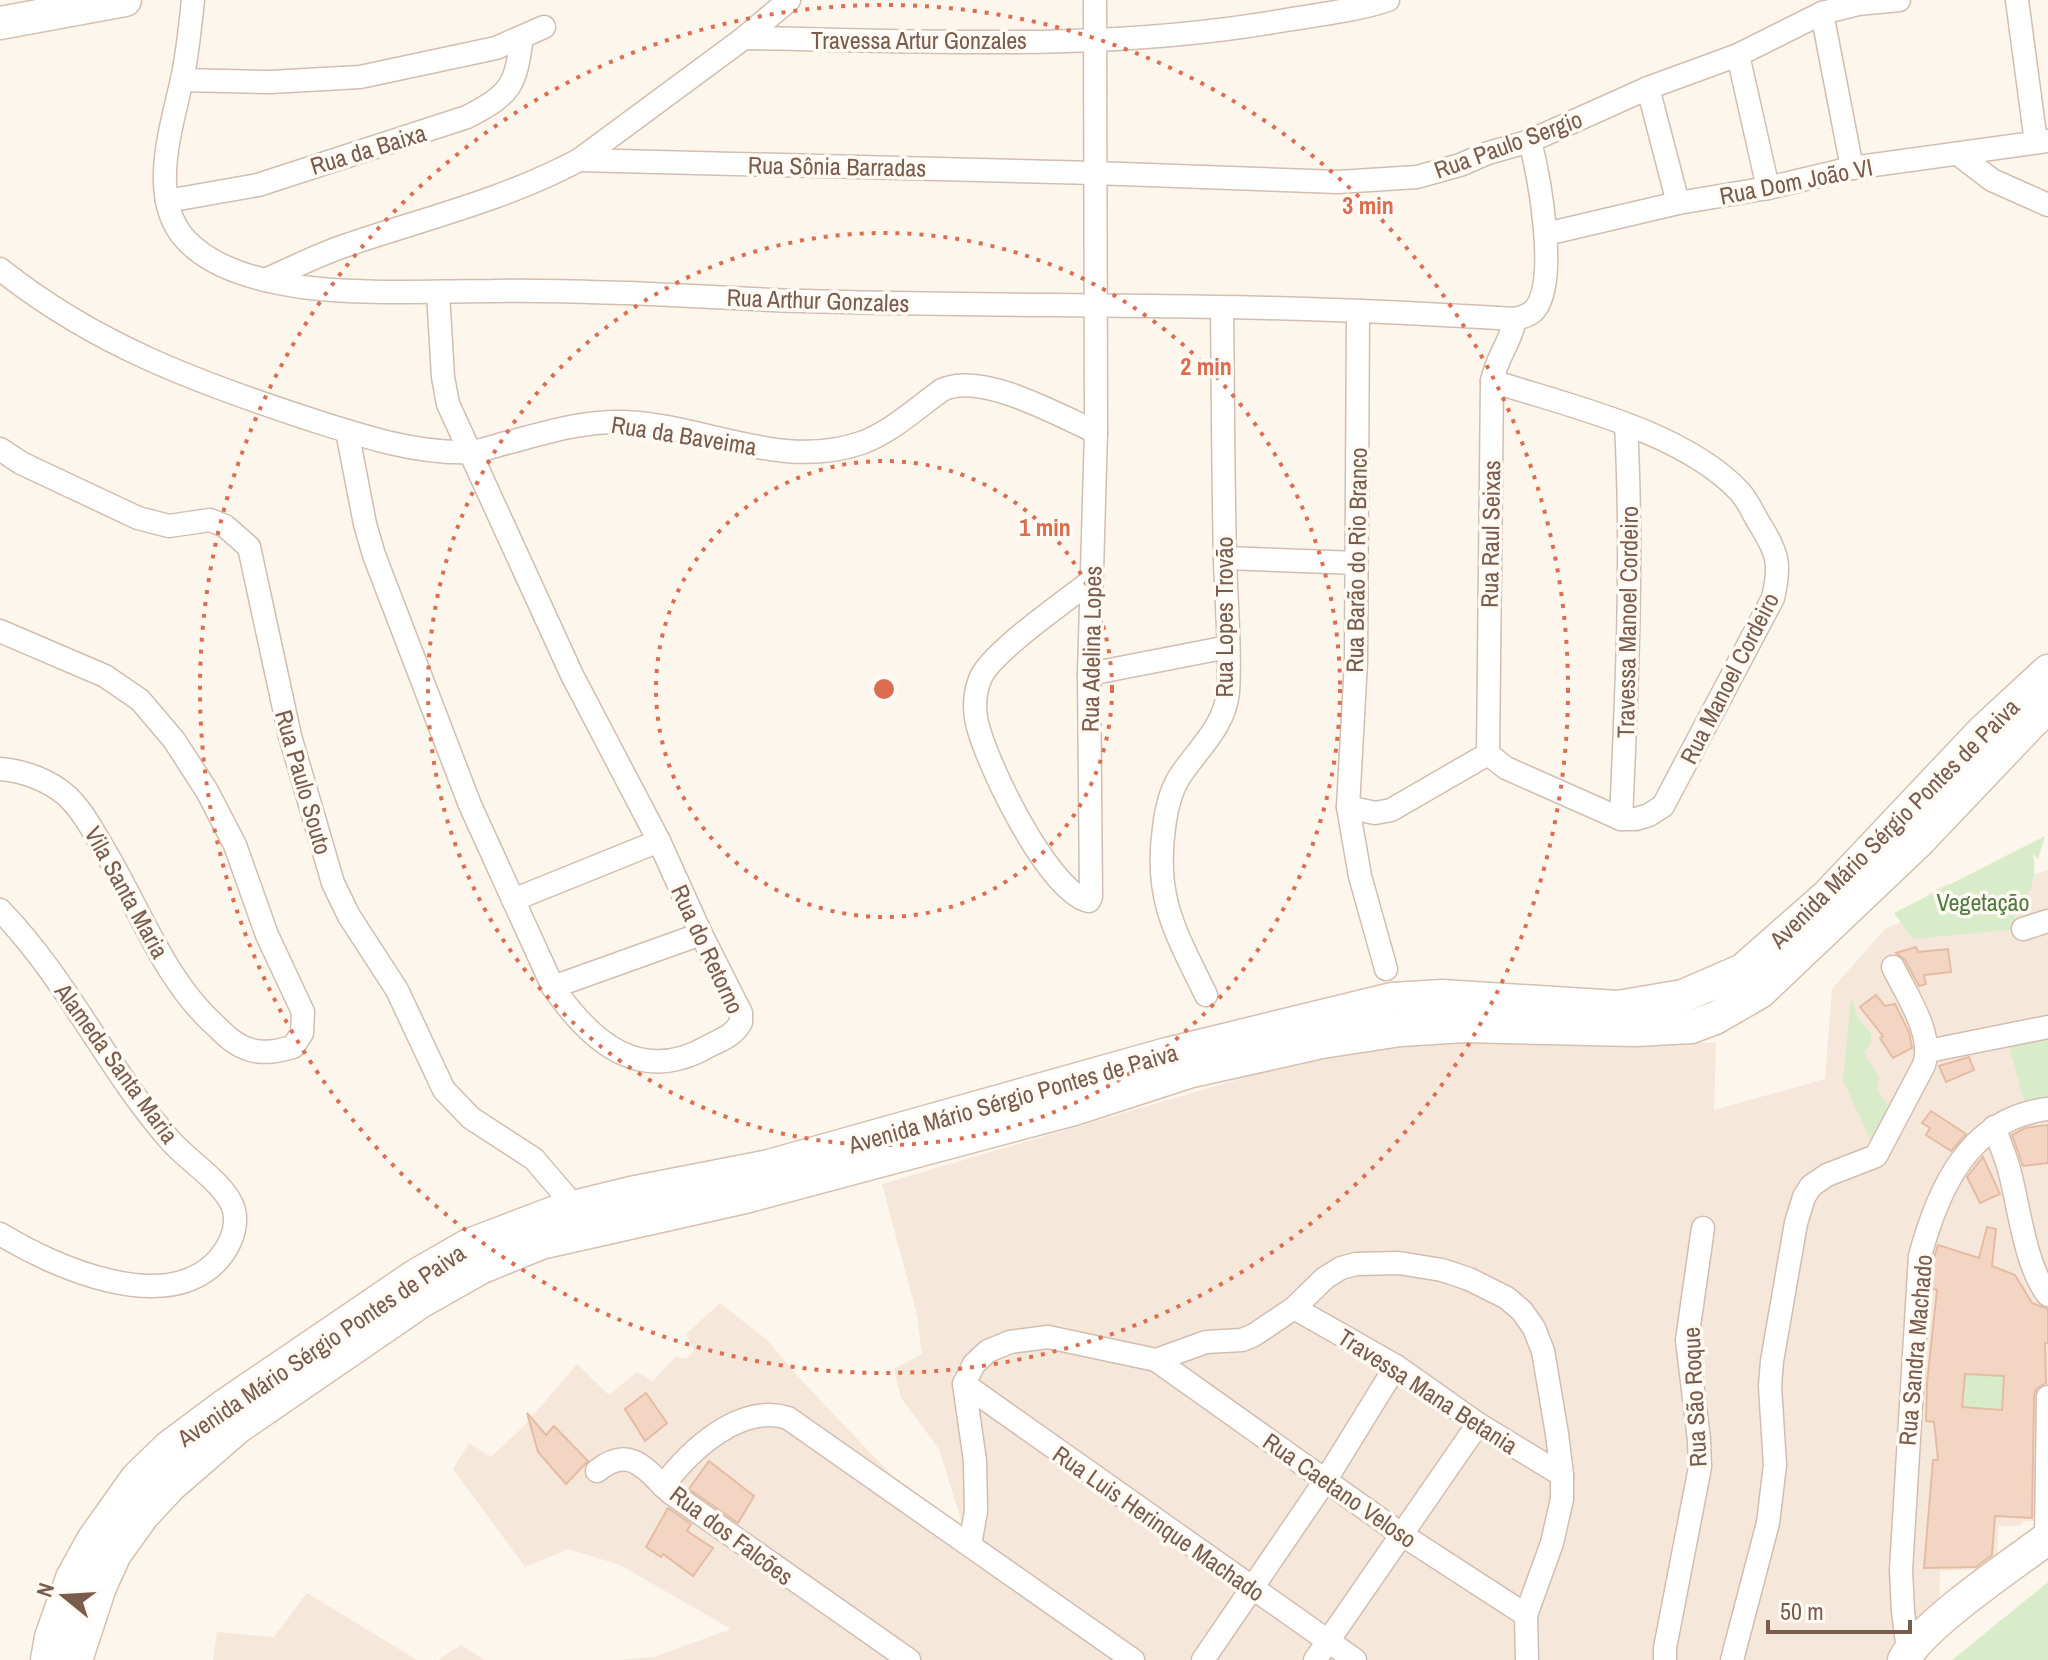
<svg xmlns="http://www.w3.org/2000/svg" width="2048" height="1660" viewBox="0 0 2048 1660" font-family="'Archivo Narrow',sans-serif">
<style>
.residential{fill:#f5e8da}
.green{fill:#d8ecc9}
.building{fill:#f3d5c3;stroke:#e6bba3;stroke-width:2;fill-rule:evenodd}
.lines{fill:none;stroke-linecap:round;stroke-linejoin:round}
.street-casing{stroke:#d1beb0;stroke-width:25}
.secondary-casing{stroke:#d6c0b0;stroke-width:35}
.street{stroke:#fff;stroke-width:22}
.secondary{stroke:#fff;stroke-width:32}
.ring{fill:none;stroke:#dc6d51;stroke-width:4;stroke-dasharray:4 8}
.labels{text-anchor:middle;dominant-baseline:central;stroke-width:7;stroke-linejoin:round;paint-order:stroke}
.street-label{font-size:24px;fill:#7a5c4d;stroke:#fffaf3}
.park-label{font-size:24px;fill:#537a41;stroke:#fffaf3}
.centre{fill:#dc6d51;stroke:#fffaf3;stroke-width:4}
.ring-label{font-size:24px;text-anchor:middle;font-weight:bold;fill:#dc6d51;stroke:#fffaf3;stroke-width:7;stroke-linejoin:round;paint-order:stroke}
</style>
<rect width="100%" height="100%" fill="#fdf6ec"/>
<!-- residential -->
<g class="residential">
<path d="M2048,870V1521H2025L2019,1526H1999L1996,1568L1940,1571L1939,1617L1892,1660H619L654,1657L731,1629L620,1565L568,1549L525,1567L453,1469L469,1443L491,1457L524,1426L577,1364L609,1395L637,1372L653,1381L675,1357L686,1359L694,1351L686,1334L720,1303L766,1339L803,1382L920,1505L966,1536L939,1449L901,1398L894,1369L922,1354L917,1315L882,1184L1270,1070L1357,1050L1441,1039L1716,1043L1714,1110L1825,1079L1832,989L1885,929L1919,914L1928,894L1947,884L1981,891Z"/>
<path d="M307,1593L417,1660H213L217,1632L274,1637Z"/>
<path d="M461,1645L484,1660H438Z"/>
</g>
<!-- green -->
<g class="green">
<path d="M2045,836L2038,859L2033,854C2038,876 2030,897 2014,913L2017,929L1913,939L1894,913Z"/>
<path d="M1851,997L1859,1020L1871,1033V1045L1864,1052L1879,1077C1874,1097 1884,1096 1894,1112L1875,1149L1843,1081Z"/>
<path d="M2048,1035V1098L2025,1104L2009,1046Z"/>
<path d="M1965,1372L2003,1374L2002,1405L2013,1423L1989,1409L1963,1407L1962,1422L1958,1387H1964Z"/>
<path d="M2048,1582V1660H1952Z"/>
</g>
<!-- building -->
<g class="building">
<path d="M1916,947L1918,952L1948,949L1951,972L1924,975L1926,984L1919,986L1905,960L1896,953Z"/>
<path d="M1876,995L1885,1006L1895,1004L1909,1032L1912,1048L1893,1058L1880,1038L1883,1036L1860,1007Z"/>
<path d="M1969,1057L1974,1070L1946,1082L1939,1066Z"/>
<path d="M1931,1111L1966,1134L1951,1151L1926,1135L1930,1128L1922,1123Z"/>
<path d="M2048,1125V1163L2023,1166L2012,1135L2025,1128Z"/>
<path d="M1983,1157L2000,1194L1980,1203L1967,1177Z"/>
<path d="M1987,1227L1996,1229L1992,1266L2015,1275L2032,1303L2048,1309V1343H2045L2046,1383L2036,1389L2034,1397L2032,1518L1995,1516L1992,1555L1976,1567L1924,1568L1933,1460H1938L1934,1422L1926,1421L1927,1383L1937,1290L1932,1289L1934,1258L1938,1245L1979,1258ZM1965,1374L2004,1376L2002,1410L1962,1407Z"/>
<path d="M646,1393L667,1423L645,1441L625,1409Z"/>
<path d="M527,1413L546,1435L554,1426L588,1461L566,1484L538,1452Z"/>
<path d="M709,1461L754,1496L738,1523L689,1489Z"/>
<path d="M668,1508L691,1524L687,1531L713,1548L693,1576L663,1554L661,1557L646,1547Z"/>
</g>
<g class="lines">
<defs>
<g id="street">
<path d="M193,0C190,26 188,53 182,79C172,127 147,198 186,240C214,270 262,281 302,287C365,295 430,291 493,291C538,290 584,292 629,293C677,295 725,298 772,300C937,306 1102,304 1267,308C1350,310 1432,314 1515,319C1523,317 1531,315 1536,308C1558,277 1539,176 1530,141"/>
<path d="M2017,0L2036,142"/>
<path d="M1822,13L1852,168"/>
<path d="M744,38C924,41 1108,52 1286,20C1319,14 1355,11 1388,0"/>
<path d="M1738,55L1768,188"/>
<path d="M182,80L270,82L360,77L496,48L544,27"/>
<path d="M1648,88L1678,203"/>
<path d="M1958,154L1992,180L2048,205"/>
<path d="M579,160L1094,173L1338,182L1417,177L1460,165L1488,153L1530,141L1648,88L1738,55L1822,13L1858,4L1899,0"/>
<path d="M167,201L258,185L467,117C512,93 515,87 522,37"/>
<path d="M1546,234L1678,203L1768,188L1852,168L2048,141"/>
<path d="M0,269C94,344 196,382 309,419C359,435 415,454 469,452C482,451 497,445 510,442C548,432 583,421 622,422C703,424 779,471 861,443C890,433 918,407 942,390C981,371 1058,415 1096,432"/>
<path d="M265,280C293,268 321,253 350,244C427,218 506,199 579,160L744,38L789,0"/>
<path d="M1358,312L1356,661L1348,807L1360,876L1386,969"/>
<path d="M347,431L365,524L374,555L470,805L553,987C591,1042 640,1085 707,1047C720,1040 734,1036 741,1022V1013L701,934L659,841L572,675L448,404L443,377L438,293"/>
<path d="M0,449L21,463L138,518L169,526L210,520L225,526L249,547L290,736L333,883L349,916L397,990L444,1090L471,1118L534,1159L575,1207"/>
<path d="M1225,558L1356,563"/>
<path d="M1091,581C1066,601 993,651 981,677C975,690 974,704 976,718C983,758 1048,892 1089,901L1091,897L1089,674L1096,432L1095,0"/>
<path d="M0,631L105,676L140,700L174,740L207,791L235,845L267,935L303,1012L302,1033L293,1047C278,1051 266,1054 251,1050C236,1046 226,1036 216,1026C163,979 139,906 102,846C92,829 82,810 67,796C49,780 24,771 0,769"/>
<path d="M1089,674L1228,647"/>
<path d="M1488,754L1506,768L1621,819H1636L1649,815L1663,806L1773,598C1781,564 1778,553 1759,523C1753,513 1748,501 1740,492C1683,431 1569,406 1492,381"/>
<path d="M1488,754L1492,381C1497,356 1512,340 1515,319"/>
<path d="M1348,807L1375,813L1391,810L1488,754"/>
<path d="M1621,819C1627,687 1633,556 1626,425"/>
<path d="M513,900L659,841"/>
<path d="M0,910C67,979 107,1068 169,1139C186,1160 227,1184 234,1210C238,1228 230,1246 218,1260C166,1317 54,1267 0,1234"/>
<path d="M2023,929L2048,921"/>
<path d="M553,987L701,934"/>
<path d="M1206,995C1176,933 1154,899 1164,828C1166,811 1171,790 1180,776C1198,749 1225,726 1228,692C1231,648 1226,603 1225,558C1223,475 1223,391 1222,308"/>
<path d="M1928,1051L2048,1027"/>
<path d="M1994,1127C1999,1141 2005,1155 2009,1169C2019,1206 2025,1266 2048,1295"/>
<path d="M1294,1308L1396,1366L1478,1424L1562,1475"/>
<path d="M1156,1360L1401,1534L1526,1615"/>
<path d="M964,1384L1355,1660"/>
<path d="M597,1471C626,1447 642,1464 663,1486"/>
<path d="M2046,1539L2048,1397"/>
<path d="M970,1545L976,1511L975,1461L964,1384L974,1364L988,1351L1010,1342L1048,1337L1156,1360L1206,1342L1242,1340L1254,1335L1294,1308L1325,1278L1341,1268L1356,1264L1399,1263L1442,1270L1469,1279L1507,1298L1522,1311L1534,1328L1543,1351L1557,1434L1562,1475V1499L1552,1543L1526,1615L1527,1660"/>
<path d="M1908,1651L1903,1611L1901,1570L1920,1256C1938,1189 1969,1118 2048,1109"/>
<path d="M909,1660L671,1493L663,1486C690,1450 740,1403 788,1418L1133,1660"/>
<path d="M1203,1660L1325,1481L1396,1366"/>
<path d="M1315,1660L1478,1424"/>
<path d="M1665,1660V1648L1700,1467L1699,1440L1687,1340L1703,1228"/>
<path d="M1732,1660L1768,1523L1775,1465L1770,1386L1772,1361L1796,1223L1804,1197L1811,1186L1827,1175L1876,1156L1924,1065C1934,1034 1907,996 1893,967"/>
</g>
<g id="secondary">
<path d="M0,23L125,0"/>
<path d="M47,1660L51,1637L72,1578L93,1540L137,1478L169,1447L224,1406L415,1276L469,1245L561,1210L631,1193L769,1166L1167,1054L1392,999L1442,996L1618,1007L1683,996L1743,970L1827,896L1982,732L2048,671"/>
<path d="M76,1660L100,1587L115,1554L143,1515L170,1486L238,1427L420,1302L480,1268L541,1243L741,1198L1074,1109L1188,1072L1322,1042L1400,1030L1464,1026L1635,1030L1691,1027L1715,1018L1760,992L1918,842L2032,722L2048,708"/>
<path d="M1904,1660C1922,1625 2013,1564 2048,1538"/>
</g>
</defs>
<!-- street casing -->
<use href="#street" class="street-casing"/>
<!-- secondary casing -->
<use href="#secondary" class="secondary-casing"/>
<!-- street -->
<use href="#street" class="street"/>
<!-- secondary -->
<use href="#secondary" class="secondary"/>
</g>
<!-- distance rings -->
<g class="ring">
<circle cx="884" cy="689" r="228"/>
<circle cx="884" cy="689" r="456"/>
<circle cx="884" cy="689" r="684"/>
</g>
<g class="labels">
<!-- street labels -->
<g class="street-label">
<text x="919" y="40">Travessa Artur Gonzales</text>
<text transform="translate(1508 144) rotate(-20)">Rua Paulo Sergio</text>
<text transform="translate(368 149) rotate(-17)">Rua da Baixa</text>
<text transform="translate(837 166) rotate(1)">Rua Sônia Barradas</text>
<text transform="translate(1796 181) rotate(-11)">Rua Dom João VI</text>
<text transform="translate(818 300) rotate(2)">Rua Arthur Gonzales</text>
<text transform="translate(684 435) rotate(9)">Rua da Baveima</text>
<text transform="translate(1490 534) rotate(-89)">Rua Raul Seixas</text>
<text transform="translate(1356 560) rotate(-89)">Rua Barão do Rio Branco</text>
<text transform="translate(1224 617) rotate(-90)">Rua Lopes Trovão</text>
<text transform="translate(1627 622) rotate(-89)">Travessa Manoel Cordeiro</text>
<text transform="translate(1091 649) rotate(-89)">Rua Adelina Lopes</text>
<text transform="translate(1729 678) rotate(-63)">Rua Manoel Cordeiro</text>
<text transform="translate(304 782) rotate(74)">Rua Paulo Souto</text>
<text transform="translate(1894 823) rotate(-45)">Avenida Mário Sérgio Pontes de Paiva</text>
<text transform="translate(127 892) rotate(61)">Vila Santa Maria</text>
<text transform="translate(708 949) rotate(65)">Rua do Retorno</text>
<text transform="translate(117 1063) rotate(54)">Alameda Santa Maria</text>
<text transform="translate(1013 1098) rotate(-16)">Avenida Mário Sérgio Pontes de Paiva</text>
<text transform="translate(321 1345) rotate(-34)">Avenida Mário Sérgio Pontes de Paiva</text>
<text transform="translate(1915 1350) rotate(-85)">Rua Sandra Machado</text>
<text transform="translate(1428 1391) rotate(33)">Travessa Mana Betania</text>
<text transform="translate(1694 1397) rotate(-93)">Rua São Roque</text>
<text transform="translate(1340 1490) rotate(35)">Rua Caetano Veloso</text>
<text transform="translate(1159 1523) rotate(35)">Rua Luis Herinque Machado</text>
<text transform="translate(732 1535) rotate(37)">Rua dos Falcões</text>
</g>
<!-- park labels -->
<g class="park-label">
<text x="1983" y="902">Vegetação</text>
</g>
</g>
<circle cx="884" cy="689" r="12" class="centre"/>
<g class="ring-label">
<text x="1368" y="214">3 min</text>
<text x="1206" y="375">2 min</text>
<text x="1045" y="536">1 min</text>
</g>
<!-- north arrow -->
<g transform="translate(64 1596) rotate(288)" stroke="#fffaf3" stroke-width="6" paint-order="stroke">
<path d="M0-6L14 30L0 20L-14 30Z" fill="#7a5c4d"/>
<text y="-12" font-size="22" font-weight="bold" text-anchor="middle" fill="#7a5c4d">N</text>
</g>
<!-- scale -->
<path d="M1768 1620v12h142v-12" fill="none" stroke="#7a5c4d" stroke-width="4"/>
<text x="1780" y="1620" font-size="24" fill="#7a5c4d" stroke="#fffaf3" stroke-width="6" paint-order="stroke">50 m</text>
</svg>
